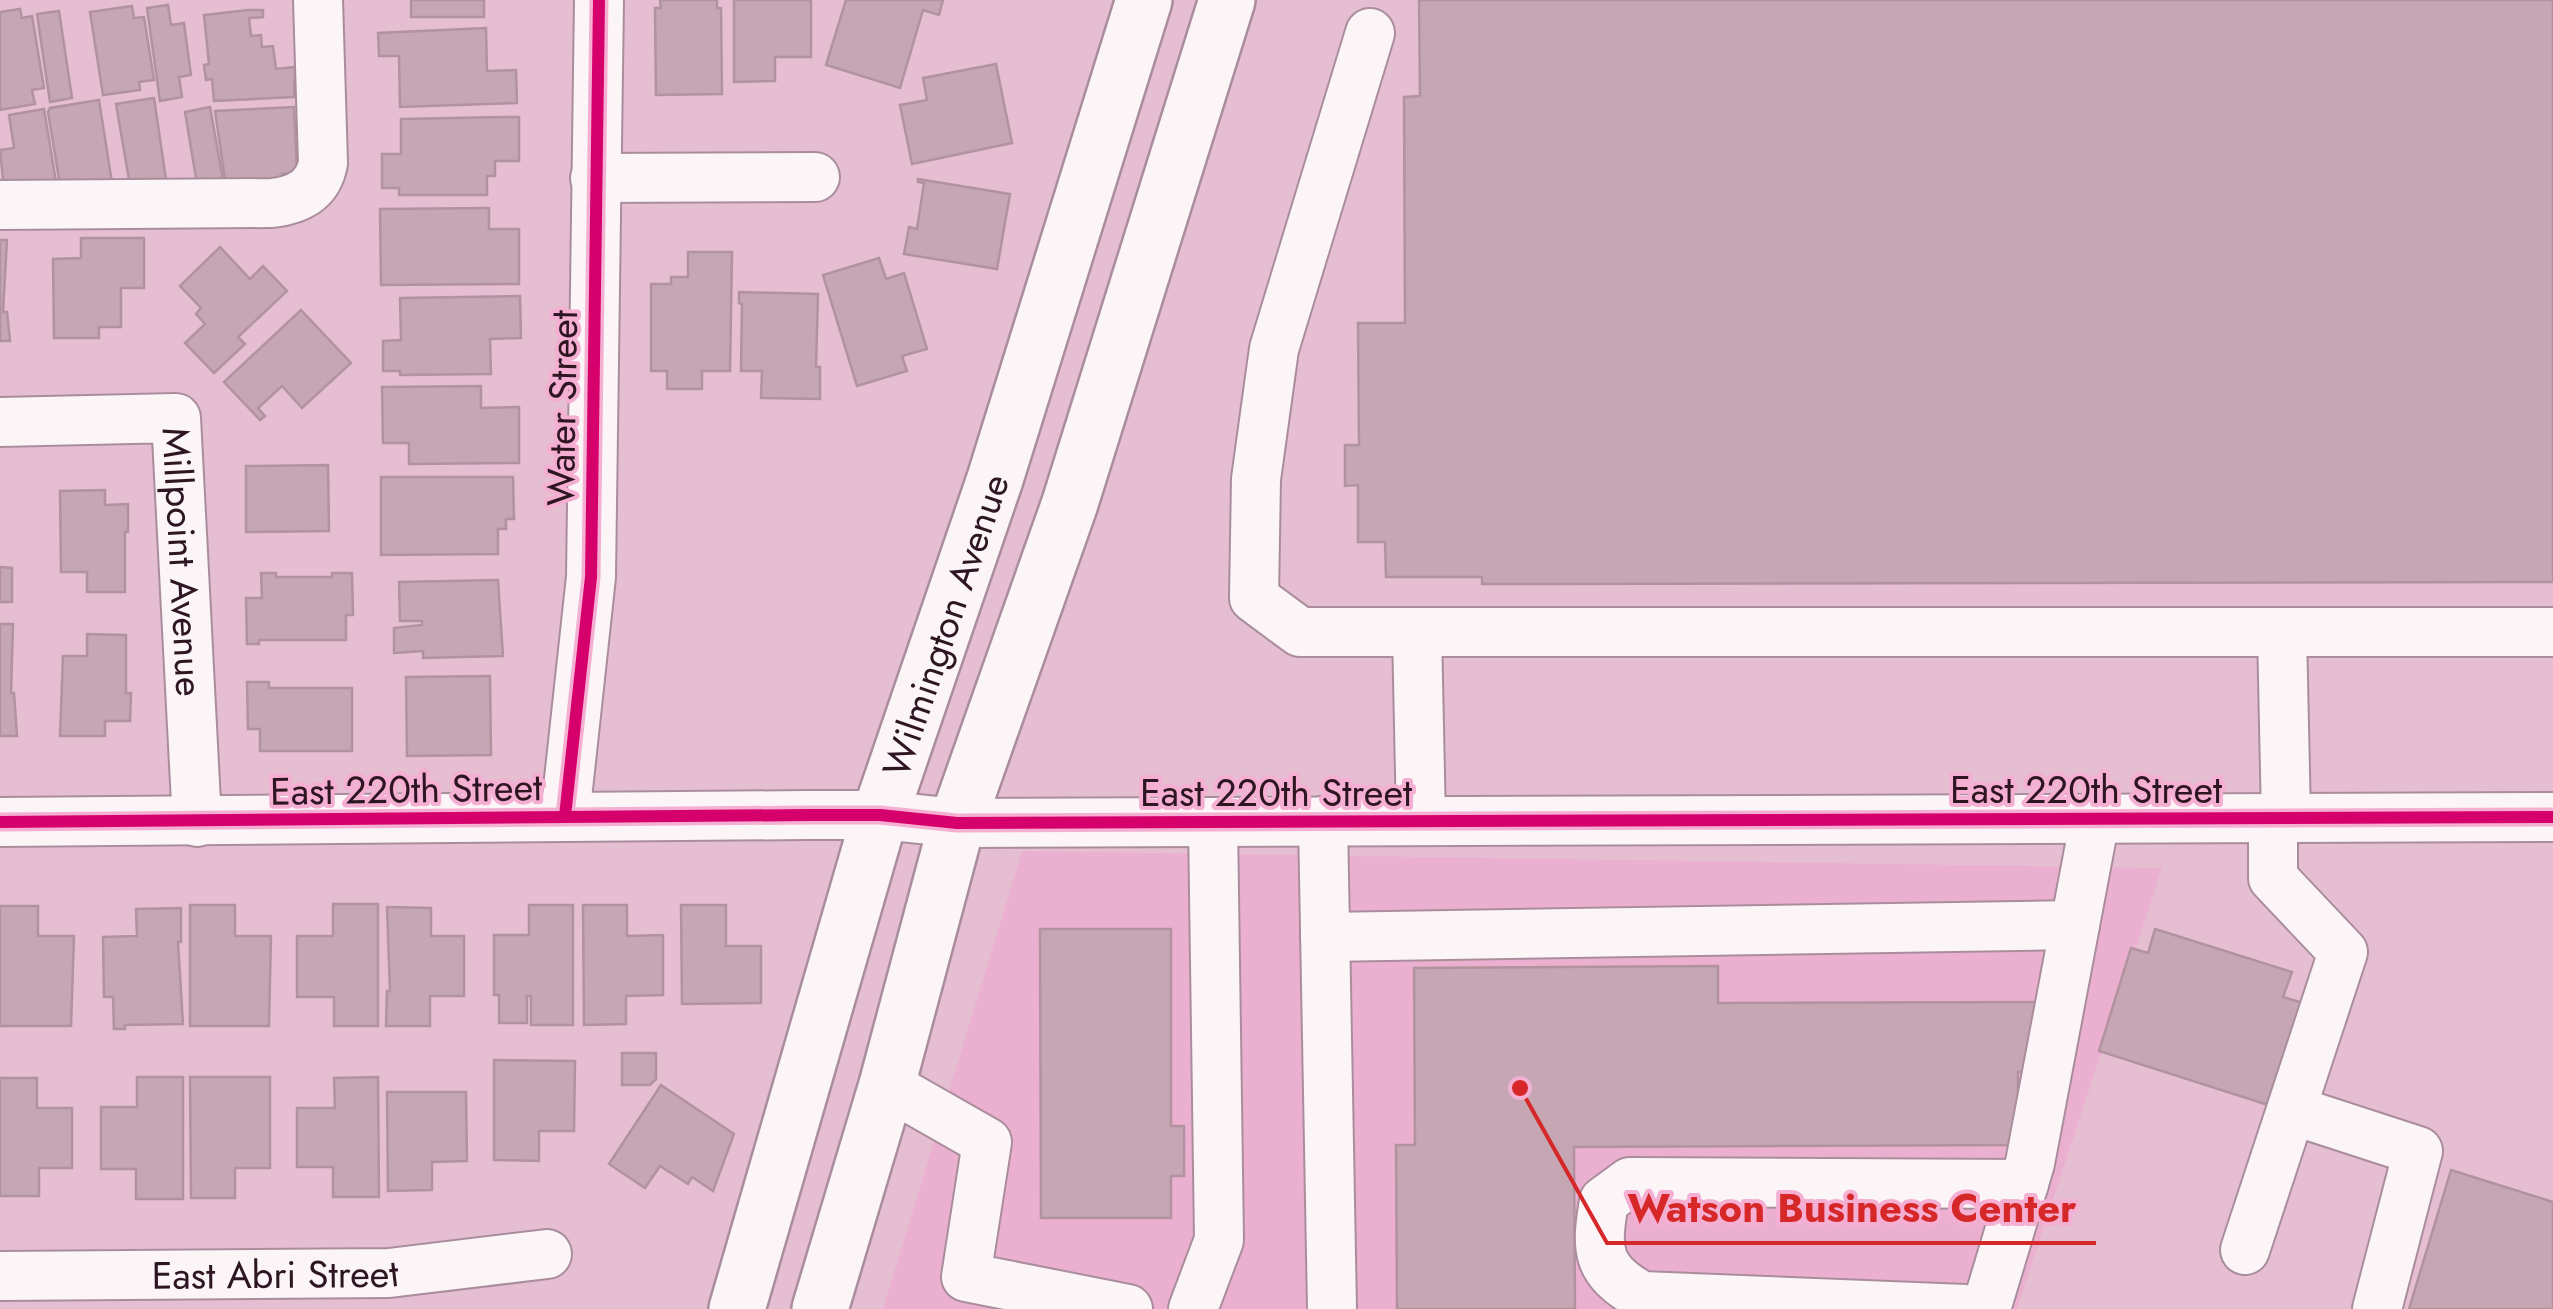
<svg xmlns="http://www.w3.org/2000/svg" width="2553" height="1309" viewBox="0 0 2553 1309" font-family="Jost,sans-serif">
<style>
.built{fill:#ebb0cf}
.building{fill:#c5a6b2;stroke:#b1929e;stroke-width:2.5}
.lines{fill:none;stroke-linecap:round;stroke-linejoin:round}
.minor-casing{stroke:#aa8d9c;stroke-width:52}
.major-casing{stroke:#aa8d9c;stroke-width:60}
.minor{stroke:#fbf5f8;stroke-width:48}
.major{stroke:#fbf5f8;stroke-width:55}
.cycleway-casing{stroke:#f4afd2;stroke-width:19}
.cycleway{stroke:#d6006c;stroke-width:12}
.labels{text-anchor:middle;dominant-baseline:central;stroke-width:8;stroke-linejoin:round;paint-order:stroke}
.street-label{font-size:38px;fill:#2e1522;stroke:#f4afd2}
.leader{fill:none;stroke:#d62828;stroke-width:4}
.callout-dot{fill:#d62828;stroke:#f4afd2;stroke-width:4}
.callout-label{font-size:40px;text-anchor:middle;font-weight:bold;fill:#d62828;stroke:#f4afd2;stroke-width:8;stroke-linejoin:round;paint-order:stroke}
</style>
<rect width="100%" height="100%" fill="#e5bed2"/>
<!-- built -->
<path class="built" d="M1022,851L2162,868L2017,1309H883Z"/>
<!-- building -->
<g class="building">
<rect x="411" y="0" width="73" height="17"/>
<path d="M660,0H717V8H721L722,94L656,95L655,8H661Z"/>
<path d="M734,0H811V57H775V81L734,82Z"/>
<path d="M846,0H943L939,15L923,10L900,88L826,65Z"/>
<path d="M1419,0H2553V582L1482,584V577H1386L1385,542H1358V485L1345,486V445H1359L1358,323H1405L1404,97L1420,96Z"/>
<path d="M168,5L171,25L184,23L191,75L179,77L182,97L160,101L147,8Z"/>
<path d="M132,6L134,18L144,17L154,80L139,82L140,90L103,95L90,12Z"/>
<path d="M20,9L22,18L32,16L44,88L32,90L35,104L0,110V12Z"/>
<path d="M248,10H263V17L249,18L251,36L261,35L262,47L273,46L276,69L295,67L294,97L214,101L212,79L206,80L204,65L209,64L204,15Z"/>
<path d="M59,11L72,98L50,102L37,14Z"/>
<path d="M486,28L487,71L516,70L517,103L400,107L399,56H379L378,33Z"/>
<path d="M996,64L1012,143L912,164L900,105L927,100L923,78Z"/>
<path d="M154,98L167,186L131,191L116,104Z"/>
<path d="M99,100L112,183L61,191L48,112L50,108Z"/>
<path d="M210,107L223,180L197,184L185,112Z"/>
<path d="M294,107L297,173L282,174L283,188L226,186L215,111Z"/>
<path d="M44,109L56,182L4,188L0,150L14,148L9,115Z"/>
<path d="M504,117H519V161H495V176H487V195H399V188H382V154H401V119Z"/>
<path d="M918,179L1010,194L997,269L904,254L909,227L917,229L924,183L918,182Z"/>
<path d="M489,208V229H519V284L381,285L380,209Z"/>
<path d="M81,238H144V288H121V327H99V338H54L53,259L81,258Z"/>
<path d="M0,240H7L3,312H7L10,341H0Z"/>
<path d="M220,247L250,279L263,266L287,291L238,337L245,344L214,373L185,343L205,324L196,314L201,308L180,286Z"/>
<path d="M688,252H732L730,371H702V389H667V371H651V284H671V277H688Z"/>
<path d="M879,258L886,279L904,273L927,349L902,356L907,371L857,386L823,275Z"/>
<path d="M739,292L818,294L816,367H820V399L761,398L762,371H741L742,304L739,303Z"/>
<path d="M520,296L521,338L490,339L491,374L400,375V371H383V341L401,340L400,298Z"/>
<path d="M301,310L351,363L302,408L282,386L258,408L265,416L260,420L224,382Z"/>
<path d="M481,386V408L519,407V463L409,464V443H383L382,387Z"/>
<path d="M328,465L329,531L246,532V466Z"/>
<path d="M381,477H513L514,519H506V529H498V554L381,555Z"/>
<path d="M105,490V505L128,504V532H125V592H87V572H61L60,491Z"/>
<path d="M0,567L12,568V602H0Z"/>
<path d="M261,573H276V577H332V573H352L353,615H346V640H259V644H247L246,598H262Z"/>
<path d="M498,580L503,656L423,658V651L394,653V628L422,625V621H400L399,582Z"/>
<path d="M0,624H13L11,693H14L17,736H0Z"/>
<path d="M87,634L126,635V693H131L130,721H105V736H60L63,656H87Z"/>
<path d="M490,676L491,755L407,756L406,677Z"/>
<path d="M247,682H269V688H352V751H260V729H248Z"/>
<path d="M333,904H378V1026H334V997H297V936H333Z"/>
<path d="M190,905H235V936H271L269,1026H190Z"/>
<path d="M529,905H573V1025H531V996H527V1023H499V995H494V935H529Z"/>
<path d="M583,905H627V936L663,935V995L626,996V1024L584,1025Z"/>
<path d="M681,905H726V946H761V1003L682,1004Z"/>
<path d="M0,906H38V936H74L71,1026H0Z"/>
<path d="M387,907L431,908V936H464V996H430V1026H386L387,991H390Z"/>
<path d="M181,908V942H178L183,1024L125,1025V1029H114L113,997H104L103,937L137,936L136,909Z"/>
<path d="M1040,929H1171V1126H1184V1176H1171V1218H1041Z"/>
<path d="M2155,929L2292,972L2283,997L2303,1003L2271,1106L2099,1051L2131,948L2148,953Z"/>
<path d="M1718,966V1003L2036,1002V1072H2018V1145L1574,1147L1575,1309H1397L1396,1145H1415L1414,968Z"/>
<path d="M622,1053H656V1079L650,1085H622Z"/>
<path d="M494,1060L575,1061L574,1131H539V1161L494,1160Z"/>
<path d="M137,1077H183V1199H136V1169H101V1107H137Z"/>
<path d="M190,1077H270V1168H235V1198H191Z"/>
<path d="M378,1077L379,1197H333V1167H297V1108H335L334,1078Z"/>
<path d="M0,1078H37V1108H72V1168H39V1196H0Z"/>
<path d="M661,1085L734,1134L713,1191L692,1177L688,1184L660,1166L645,1188L609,1164Z"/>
<path d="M387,1092H466L467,1161L432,1162V1190L388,1191Z"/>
<path d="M2451,1170L2553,1202V1309H2409Z"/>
</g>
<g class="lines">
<defs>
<g id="minor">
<path d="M1370,33L1274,349L1256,479L1254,598L1300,632H2553"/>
<path d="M595,178L815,177"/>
<path d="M0,205L272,203C298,200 318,190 323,163L318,0"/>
<path id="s1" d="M0,422L176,418L197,822"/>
<path d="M1417,632L1421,821"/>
<path d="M2282,632L2286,818"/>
<path d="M565,816L591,577L599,0"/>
<path d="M1323,821L1332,1309"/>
<path d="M0,822L807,815H880L957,823L2553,817"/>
<path d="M1325,937L2075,925"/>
<path d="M887,1085L987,1142L966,1277L1128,1309"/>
<path d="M2292,1110L2418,1151L2377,1309"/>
<path d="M2245,1250L2343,952L2273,878V818"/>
<path id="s2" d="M0,1276L389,1273L547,1254"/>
<path d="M1193,1309L1219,1240L1213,822"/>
<path d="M1965,1309L1642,1296C1595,1270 1596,1249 1604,1201L1630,1182L2024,1184"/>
<path d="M1986,1309L2030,1163L2095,819"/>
</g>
<g id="major">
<path id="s3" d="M737,1309L880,815L995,479L1144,0"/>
<path d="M820,1309L887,1085L957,823L1070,503L1227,0"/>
</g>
</defs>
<!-- minor casing -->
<use href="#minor" class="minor-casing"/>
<!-- major casing -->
<use href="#major" class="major-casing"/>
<!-- minor -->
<use href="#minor" class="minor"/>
<!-- major -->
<use href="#major" class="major"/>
<defs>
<g id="cycleway">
<path d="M565,816L591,577L599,0"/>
<path d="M0,822L807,815H880L957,823L2553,817"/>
</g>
</defs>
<!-- cycleway casing -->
<use href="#cycleway" class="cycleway-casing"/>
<!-- cycleway -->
<use href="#cycleway" class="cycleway"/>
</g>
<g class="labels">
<!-- street labels -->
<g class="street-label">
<text transform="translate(562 408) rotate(-89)">Water Street</text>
<text stroke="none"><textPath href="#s1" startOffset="320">Millpoint Avenue</textPath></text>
<text stroke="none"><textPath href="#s3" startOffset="715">Wilmington Avenue</textPath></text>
<text transform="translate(406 789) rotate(-1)">East 220th Street</text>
<text x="2086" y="789">East 220th Street</text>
<text x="1276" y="792">East 220th Street</text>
<text stroke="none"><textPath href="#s2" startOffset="275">East Abri Street</textPath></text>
</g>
</g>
<!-- callouts -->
<path class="leader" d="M1520 1088L1607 1243H2096"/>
<circle class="callout-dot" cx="1520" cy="1088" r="10"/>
<g class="callout-label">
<text x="1852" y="1222">Watson Business Center</text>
</g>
</svg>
